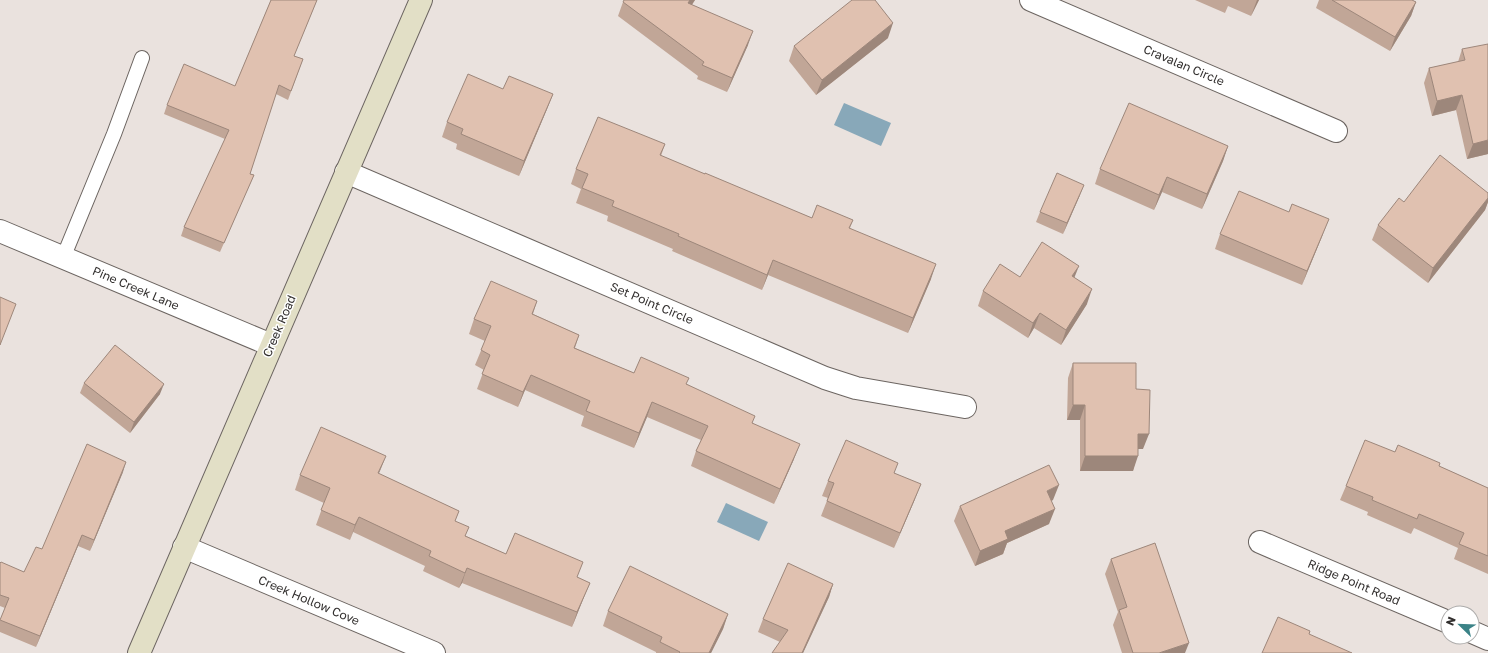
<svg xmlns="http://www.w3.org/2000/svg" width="1488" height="653" viewBox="0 0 1488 653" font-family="'Golos Text',sans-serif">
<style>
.water{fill:#88a8b9}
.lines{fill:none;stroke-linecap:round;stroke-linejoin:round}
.lane-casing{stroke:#6c6561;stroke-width:16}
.street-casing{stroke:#6c6561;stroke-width:24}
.secondary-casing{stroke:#6c6561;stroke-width:24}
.lane{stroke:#fff;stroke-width:14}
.street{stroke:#fff;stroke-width:22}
.secondary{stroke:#e2dfc6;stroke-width:22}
.wall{fill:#c1a697}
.shaded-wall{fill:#9d877b}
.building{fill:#e0c1b0;stroke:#9d877b}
.labels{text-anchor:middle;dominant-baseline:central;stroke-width:3;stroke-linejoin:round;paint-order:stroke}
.street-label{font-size:12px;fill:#322f2e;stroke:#fff}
</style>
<rect width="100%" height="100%" fill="#eae2de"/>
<!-- water -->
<g class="water">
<path d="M844,103L891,123L881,146L834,125Z"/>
<path d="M726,503L768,522L759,541L717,522Z"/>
</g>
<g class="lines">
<defs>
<path id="lane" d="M63,258L114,134L142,58"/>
<g id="street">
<path d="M1031,0L1336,131"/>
<path d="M346,172L825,378L856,388L965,407"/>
<path d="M0,231L271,345"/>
<path d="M1260,542L1448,622"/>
<path d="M184,547L434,653"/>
<path d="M1472,632L1488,639"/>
</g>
<path id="secondary" d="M139,653L421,0"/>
</defs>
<!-- lane casing -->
<use href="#lane" class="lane-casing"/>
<!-- street casing -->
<use href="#street" class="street-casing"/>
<!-- secondary casing -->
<use href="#secondary" class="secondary-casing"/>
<!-- lane -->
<use href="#lane" class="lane"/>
<!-- street -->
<use href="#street" class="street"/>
<!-- secondary -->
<use href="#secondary" class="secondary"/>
</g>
<!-- wall -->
<g class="wall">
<path d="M271,0H317L294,56L303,59L288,100L276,94L250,174L254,175L250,184L220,252L181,236L184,227L225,139L164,114L167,105L235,86Z"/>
<path d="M695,0L692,5L748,45L727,92L697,79L698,76L618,16L623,2Z"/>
<path d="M1195,0H1259L1251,16L1228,6L1225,13Z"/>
<path d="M1319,0H1412L1416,2L1411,16L1390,51L1316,8Z"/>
<path d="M888,38L816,95L789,61L794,46Z"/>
<path d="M1462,49L1488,154L1467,159L1456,110L1432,116L1424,83L1429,68L1458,62Z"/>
<path d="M503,89L553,94L547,109L519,176L456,149L457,144L442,137L447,122Z"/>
<path d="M665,144L661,156L812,218L853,220L850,228L931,279L908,333L768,275L762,290L672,251L673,249L607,221L608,216L576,203L581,189L571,184L576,169Z"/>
<path d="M1228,146L1223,161L1202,209L1162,192L1154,210L1095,184L1100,169Z"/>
<path d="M1488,193V202L1485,210L1428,283L1372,240L1378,225L1404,202Z"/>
<path d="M1080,195L1063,234L1036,222L1040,212Z"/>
<path d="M1220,234H1323L1302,285L1215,249Z"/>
<path d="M1020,277L1074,278L1087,304L1061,345L1034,328L1028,338L978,306L983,291Z"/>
<path d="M537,301L533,314L579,335L575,348L634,373L687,384L753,423L794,459L774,504L691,466L696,451L701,440L647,417L634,448L581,426L584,416L525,390L518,407L477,389L484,370L475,365L485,341L469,334L474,319Z"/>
<path d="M1073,363L1136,389L1143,449H1138L1133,471H1080V420H1067L1068,378Z"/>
<path d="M84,383L160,394L130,433L80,393Z"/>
<path d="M1395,452L1439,466L1488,488V574L1454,559L1458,548L1414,528L1411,534L1367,515L1368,512L1340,500L1346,486Z"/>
<path d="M123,472L90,551L78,546L36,647L0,632V621L5,608L0,606V563L24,572L42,549Z"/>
<path d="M895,473L915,499L894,548L821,516L828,498L822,496L828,481Z"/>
<path d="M379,474L459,511L455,521L466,536L506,554L577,577L590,583L584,597L572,627L462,583L459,588L423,571L425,566L353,532L350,540L316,525L324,503L295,490L300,475Z"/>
<path d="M1053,500L1051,501L1049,524L1007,543L1003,554L975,566L954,521L960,506Z"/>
<path d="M1111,559L1185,653H1122L1113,625L1118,612L1105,574Z"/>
<path d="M833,584L829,597L803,653H772L780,642L758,632L763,619Z"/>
<path d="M608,611L728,614L723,629L711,653H656V652L603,626Z"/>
</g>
<!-- shaded-wall -->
<g class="shaded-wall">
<path d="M690,0H695L683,17L688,3Z"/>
<path d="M1257,0H1259L1251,16Z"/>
<path d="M1416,2L1411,16L1390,51L1395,37Z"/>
<path d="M893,23L888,38L816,95L822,80Z"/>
<path d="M753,31L748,45L727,92L732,78Z"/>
<path d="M553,94L547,109L519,176L524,161Z"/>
<path d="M1462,95L1456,110L1432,116L1437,101Z"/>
<path d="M1488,140V154L1467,159L1473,144Z"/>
<path d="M1228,146L1223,161L1202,209L1207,194Z"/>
<path d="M1167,177L1162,192L1154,210L1159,195Z"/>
<path d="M1084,185L1080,195L1063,234L1067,223Z"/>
<path d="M1488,198V202L1485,210L1428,283L1433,268Z"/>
<path d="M1329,219L1323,234L1302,285L1307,271Z"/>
<path d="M773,260L768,275L762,290L767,275Z"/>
<path d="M936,264L931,279L908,333L913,318Z"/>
<path d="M1079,266L1073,281L1072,276Z"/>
<path d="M1092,289L1087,304L1061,345L1066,330Z"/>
<path d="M1040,313L1034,328L1028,338L1033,323Z"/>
<path d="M531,375L525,390L518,407L523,392Z"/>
<path d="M164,384L160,394L130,433L134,422Z"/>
<path d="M652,402L647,417L634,448L639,433Z"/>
<path d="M1073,405H1085L1080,420H1067Z"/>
<path d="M1138,434H1149L1143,449H1133Z"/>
<path d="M800,444L794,459L774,504L780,489Z"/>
<path d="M386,456L380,471L372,488L378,473Z"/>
<path d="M1085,456H1138L1133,471H1080Z"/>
<path d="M126,462L123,472L90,551L94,540Z"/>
<path d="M921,484L915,499L894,548L900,533Z"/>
<path d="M1059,485L1053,500L1041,506L1047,491Z"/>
<path d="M1055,509L1049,524L1007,543L1003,554L975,566L980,551L1005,531Z"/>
<path d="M359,517L353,532L350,540L355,525Z"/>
<path d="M82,535L78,546L36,647L40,636Z"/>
<path d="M467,568L462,583L459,588Z"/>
<path d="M590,583L584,597L572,627L577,612Z"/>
<path d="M833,584L829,597L803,653H802Z"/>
<path d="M728,614L723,629L711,653H709Z"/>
<path d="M1189,643L1185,653H1159Z"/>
</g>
<!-- building -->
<g class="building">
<path d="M271,0H317L294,56L303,59L291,91L279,85L250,174L254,175L224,243L184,227L229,130L167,105L184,64L235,86Z"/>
<path d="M624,0H690L688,3L753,31L732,78L702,65L704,62L623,2Z"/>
<path d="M852,0H875L893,23L822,80L794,46Z"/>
<path d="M1332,0H1412L1416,2L1395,37Z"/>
<path d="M1488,44V140L1473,144L1462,95L1437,101L1429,68L1465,60L1462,49Z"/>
<path d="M468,74L503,89L509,76L553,94L524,161L461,134L463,129L447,122Z"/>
<path d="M1129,103L1228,146L1207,194L1167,177L1159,195L1100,169Z"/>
<path d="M598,117L665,144L660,155L705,174V173L812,218L817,205L853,220L849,228L936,264L913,318L773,260L767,275L678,236L679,234L612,206L614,201L582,188L588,174L576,169Z"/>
<path d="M1440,155L1488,193V198L1433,268L1378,225L1399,198L1404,202Z"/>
<path d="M1057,173L1084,185L1067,223L1040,212Z"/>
<path d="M1239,191L1289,212L1292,204L1329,219L1307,271L1220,234Z"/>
<path d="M1042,242L1079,266L1072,276L1092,289L1066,330L1040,313L1033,323L983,291L1000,264L1020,277Z"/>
<path d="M491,281L537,301L532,314L579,335L574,348L634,373L641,357L689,378L686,384L755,416L752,423L800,444L780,489L696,451L708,426L652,402L639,433L586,411L590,401L531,375L523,392L482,374L490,355L481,350L491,326L474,319Z"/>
<path d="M0,297L16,304L0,345Z"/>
<path d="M115,345L164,384L134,422L84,383Z"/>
<path d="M1073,363H1136V389L1150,390L1149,434H1138V456H1085V405H1073Z"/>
<path d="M321,427L386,456L378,473L459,511L455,521L469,527L465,536L506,554L515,533L583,562L577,577L590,583L577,612L467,568L465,573L429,556L431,551L359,517L355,525L321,510L330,488L300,475Z"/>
<path d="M846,440L898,463L894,473L921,484L900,533L827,501L834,483L828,481Z"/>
<path d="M1365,440L1395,452L1398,445L1440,463L1439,466L1488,488V556L1459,544L1464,533L1419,514L1417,519L1372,500L1373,497L1346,486Z"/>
<path d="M87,444L126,462L94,540L82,535L40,636L0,620L9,598L0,595V563L1,562L24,572L36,547L42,549Z"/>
<path d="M1049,465L1059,485L1047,491L1055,509L1005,531L1008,539L980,551L960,506Z"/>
<path d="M1155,543L1189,643L1159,653H1133L1119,610L1127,607L1111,559Z"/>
<path d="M788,563L833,584L802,653H772L788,630L763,619Z"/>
<path d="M630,566L728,614L709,653H679L680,652L660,642L662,637L608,611Z"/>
<path d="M1278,617L1310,631L1309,634L1352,653H1262Z"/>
</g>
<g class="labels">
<!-- street labels -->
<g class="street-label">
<text transform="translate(1184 65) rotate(23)">Cravalan Circle</text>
<text transform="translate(136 288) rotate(23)">Pine Creek Lane</text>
<text transform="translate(652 303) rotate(23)">Set Point Circle</text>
<text transform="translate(279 326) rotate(-67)">Creek Road</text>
<text transform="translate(1354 582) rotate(23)">Ridge Point Road</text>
<text transform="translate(309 600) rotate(23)">Creek Hollow Cove</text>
</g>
</g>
<!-- north arrow -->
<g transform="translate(1460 625) rotate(293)"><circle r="19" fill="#ffffff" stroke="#adacab"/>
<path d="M0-3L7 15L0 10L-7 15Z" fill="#3b8387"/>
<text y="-6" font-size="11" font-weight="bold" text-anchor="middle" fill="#322f2e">N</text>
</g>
</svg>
